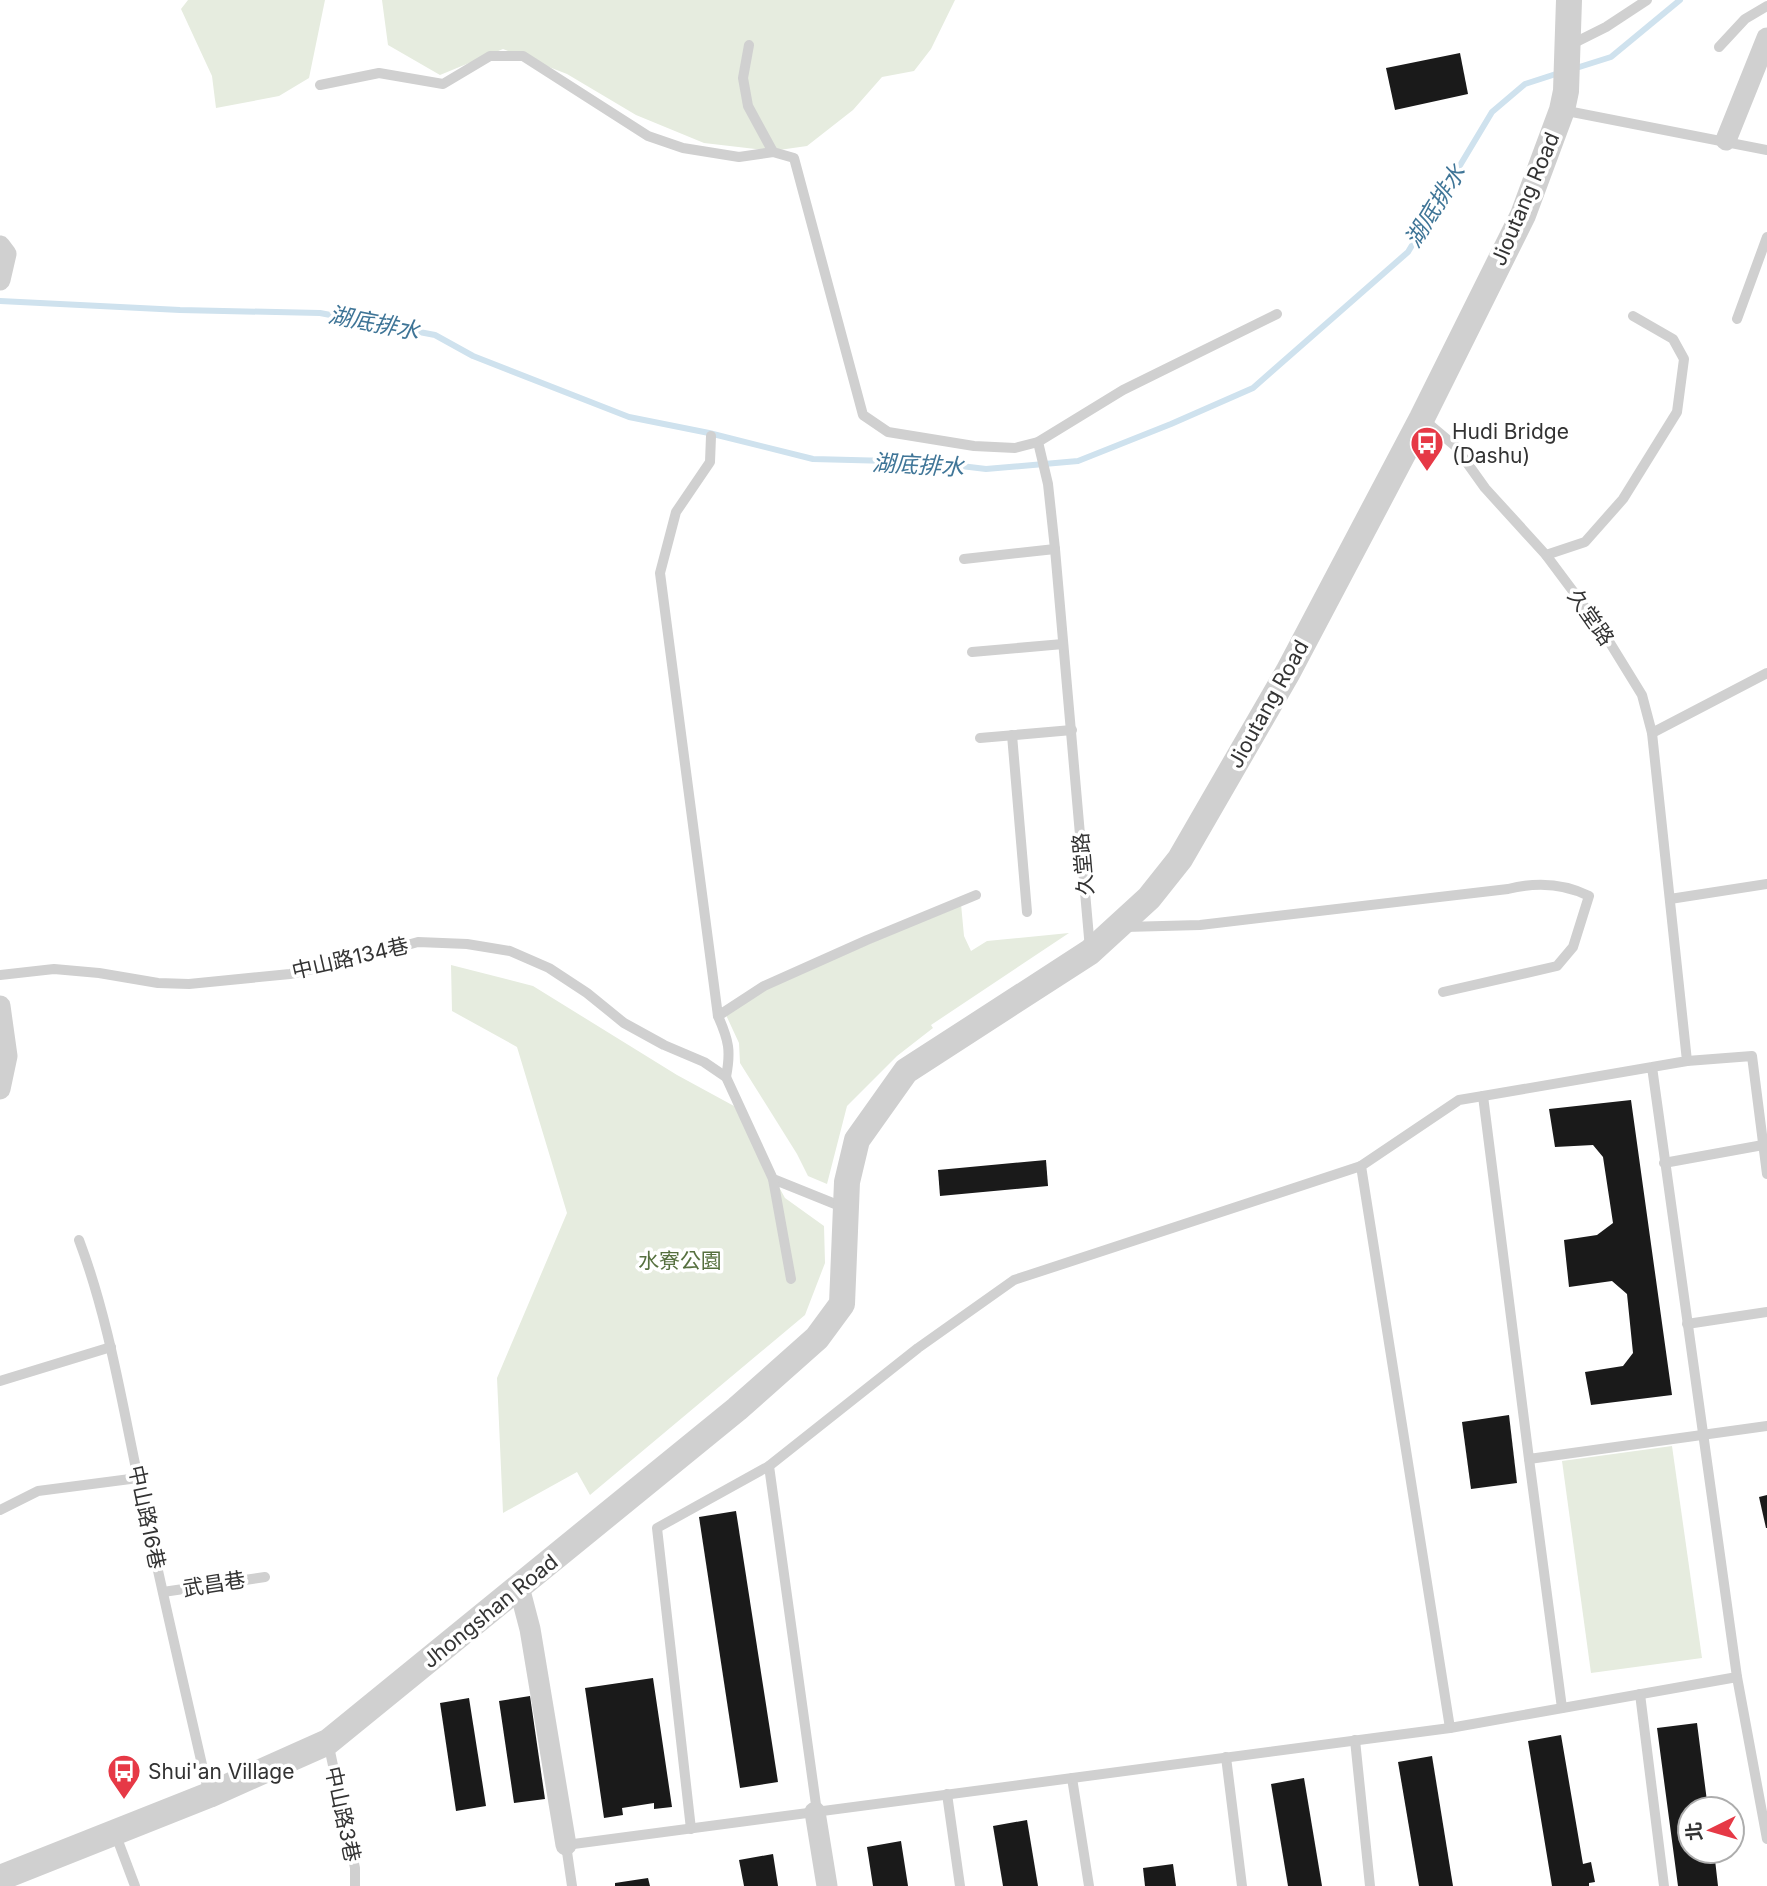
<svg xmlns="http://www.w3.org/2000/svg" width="1767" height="1886" viewBox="0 0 1767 1886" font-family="Inter,'Noto Sans TC',sans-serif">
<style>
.green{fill:#e6ecdf}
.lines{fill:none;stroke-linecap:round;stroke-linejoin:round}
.stream{stroke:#cfe2ee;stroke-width:6}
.building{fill:#1a1a1a}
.service{stroke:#d0d0d0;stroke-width:10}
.minor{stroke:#d0d0d0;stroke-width:21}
.tertiary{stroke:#d0d0d0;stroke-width:26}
.labels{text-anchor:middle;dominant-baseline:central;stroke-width:7;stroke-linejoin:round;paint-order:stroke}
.street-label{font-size:21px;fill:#333;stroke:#fff}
.poi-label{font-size:21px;fill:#333;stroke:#fff;text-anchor:start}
.park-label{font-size:21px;fill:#56703f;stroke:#fff}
.water-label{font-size:23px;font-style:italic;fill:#3f7597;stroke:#fff}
</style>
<rect width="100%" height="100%" fill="#fff"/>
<!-- green -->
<g class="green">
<path d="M188,0H325L309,78L279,96L216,108L212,76L181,9Z"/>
<path d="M382,0H955L931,49L914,71L882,77L853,110L807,146L772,151L704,143L636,115L567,74L503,49L440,75L388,45Z"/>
<path d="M961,904L964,936L971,951L987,941L1069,933L931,1025L933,1028L897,1056L847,1106L827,1184L808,1176L797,1154L740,1063L739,1043L726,1015L770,987Z"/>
<path d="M451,965L533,986L677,1075L734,1106L785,1198L824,1226L825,1263L805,1315L590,1495L577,1472L503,1513L497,1378L567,1213L517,1047L452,1011Z"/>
<path d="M1672,1446L1702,1658L1591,1673L1562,1461Z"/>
</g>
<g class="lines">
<!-- stream -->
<g class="stream">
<path d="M1573,69L1611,57L1680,0"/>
<path d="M0,301L180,310L320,313L435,335L473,356L629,417L709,433L813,459L928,462L986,469L1078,461L1171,424L1253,388L1408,252L1492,112L1525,84L1559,73"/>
</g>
</g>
<!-- building -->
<g class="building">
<path d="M1460,53L1468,94L1395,110L1386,68Z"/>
<path d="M1631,1100L1672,1395L1591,1405L1585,1372L1623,1366L1633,1353L1627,1294L1612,1281L1569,1287L1564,1240L1597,1235L1613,1223L1603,1157L1593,1145L1555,1147L1549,1109Z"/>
<path d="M1046,1160L1048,1186L940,1196L938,1170Z"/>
<path d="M1509,1415L1517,1483L1471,1489L1462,1422Z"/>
<path d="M1767,1495V1528H1766L1759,1497Z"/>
<path d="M736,1511L778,1782L740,1788L699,1517Z"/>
<path d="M653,1678L672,1807L654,1809V1803L622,1808L623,1815L604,1818L585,1688Z"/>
<path d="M530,1696L545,1799L514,1803L499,1701Z"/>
<path d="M469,1698L486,1806L456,1811L440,1703Z"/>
<path d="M1697,1723L1708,1809H1690V1851H1714L1718,1886H1678L1657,1728Z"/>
<path d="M1561,1735L1583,1864L1591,1862L1595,1882L1589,1883V1886H1552L1528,1741Z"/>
<path d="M1432,1756L1453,1886H1419L1398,1762Z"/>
<path d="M1304,1778L1322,1886H1288L1271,1784Z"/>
<path d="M1027,1820L1038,1886H1003L993,1826Z"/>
<path d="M901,1841L908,1886H873L867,1847Z"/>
<path d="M773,1854L778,1886H744L739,1860Z"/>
<path d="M1173,1864L1176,1886H1145L1143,1868Z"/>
<path d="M648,1878L650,1886H615V1883Z"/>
</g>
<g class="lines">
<!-- service -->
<g class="service">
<path d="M749,45L743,78L748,106L773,152"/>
<path d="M1568,46L1606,27L1647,0"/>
<path d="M1719,47L1745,19L1767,6"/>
<path d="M320,85L379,73L443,84L490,56H523L648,136L683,148L739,157L773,152L794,158L863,415L888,432L974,446L1015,448L1038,442L1123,390L1277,314"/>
<path d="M1562,110L1767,150"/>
<path d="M1737,319L1767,237"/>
<path d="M1423,419L1455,446L1485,488L1546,555L1602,630L1642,695L1652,733L1767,673"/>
<path d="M711,436L710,462L676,512L660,573L718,1016"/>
<path d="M1038,442L1048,484L1055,549L1090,949"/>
<path d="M1546,555L1585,542L1623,499L1677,412L1684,359L1673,339L1633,316"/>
<path d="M964,559L1055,549"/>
<path d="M972,652L1063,644"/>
<path d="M1012,735L1027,912"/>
<path d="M980,738L1072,730"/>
<path d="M1670,899L1767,884"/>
<path d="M1125,927L1200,925L1508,889C1536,882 1563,883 1589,896L1573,947L1557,966L1443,992"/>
<path d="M0,975L54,969L99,973L158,983L189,984L290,974L357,959L418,942L467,944L510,951L549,968L587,993L624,1023L664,1045L704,1062L726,1077L773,1179L845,1208"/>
<path d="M1687,1061L1752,1056L1767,1174"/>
<path d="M1652,1067L1737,1677L1450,1728L1361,1166L1459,1100L1483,1096L1687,1061L1652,733"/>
<path d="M726,1077C731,1051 729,1041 718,1016L764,986L867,940L976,895"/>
<path d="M1483,1096L1529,1459L1767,1426"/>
<path d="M1664,1163L1763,1145"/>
<path d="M773,1179L791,1279"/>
<path d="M79,1240C108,1317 121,1398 138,1478C160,1584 185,1690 209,1795"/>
<path d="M1687,1324L1767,1312"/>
<path d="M0,1381L111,1347"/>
<path d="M1529,1459L1562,1708"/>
<path d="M0,1510L38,1491L138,1478"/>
<path d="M163,1592L265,1577"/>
<path d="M1737,1677L1767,1839"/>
<path d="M1640,1694L1664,1886"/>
<path d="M1355,1740L1370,1886"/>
<path d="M328,1742L355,1868V1886"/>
<path d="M1226,1757L1242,1886"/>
<path d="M1072,1778L1089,1886"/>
<path d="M947,1794L960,1886"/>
<path d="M817,1812L769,1466L918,1348L1014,1280L1361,1166"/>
<path d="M691,1829L657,1528L769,1466"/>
<path d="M115,1833L135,1886"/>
<path d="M572,1886L566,1845L1450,1728"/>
</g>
<!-- minor -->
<g class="minor">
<path d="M1726,140L1767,38"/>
<path d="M0,246L6,254L0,280"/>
<path d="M0,1006L7,1056L0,1089"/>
<path d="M519,1587L530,1629L566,1845"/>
<path d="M815,1812L827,1886"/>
</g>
<!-- tertiary -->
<path class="tertiary" d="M0,1878L209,1795L328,1742L737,1409L817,1338L842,1304L847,1182L857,1140L906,1071L1090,952L1149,898L1180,859L1288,672L1422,418L1523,215L1562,110L1566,91L1569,0"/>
</g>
<!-- icons -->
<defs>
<symbol id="bus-pin" viewBox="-11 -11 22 30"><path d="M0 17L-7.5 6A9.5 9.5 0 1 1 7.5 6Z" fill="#e63946" stroke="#fff"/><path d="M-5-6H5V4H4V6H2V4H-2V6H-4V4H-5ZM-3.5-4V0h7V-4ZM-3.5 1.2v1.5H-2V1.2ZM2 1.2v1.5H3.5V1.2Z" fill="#fff"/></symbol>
</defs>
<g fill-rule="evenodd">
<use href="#bus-pin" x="1408" y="424" width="38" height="52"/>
<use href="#bus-pin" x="105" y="1752" width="38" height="52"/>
</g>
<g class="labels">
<!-- street labels -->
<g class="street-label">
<text transform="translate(1525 199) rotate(-67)">Jioutang Road</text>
<text transform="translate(1591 617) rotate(55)">久堂路</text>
<text transform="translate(1268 704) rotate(-61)">Jioutang Road</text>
<text transform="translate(1083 864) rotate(-95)">久堂路</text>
<text transform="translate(350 958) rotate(-13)">中山路134巷</text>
<text transform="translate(147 1517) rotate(78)">中山路16巷</text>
<text transform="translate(214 1584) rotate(-9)">武昌巷</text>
<text transform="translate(490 1611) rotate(-39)">Jhongshan Road</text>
<text transform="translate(343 1814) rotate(78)">中山路3巷</text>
</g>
<!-- poi labels -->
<g class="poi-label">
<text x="1452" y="431">Hudi Bridge<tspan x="1452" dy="24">(Dashu)</tspan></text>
<text x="148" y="1771">Shui'an Village</text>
</g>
<!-- park labels -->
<g class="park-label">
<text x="680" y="1260">水寮公園</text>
</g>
<!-- water labels -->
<g class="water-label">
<text transform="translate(1435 206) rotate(-58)">湖底排水</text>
<text transform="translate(374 323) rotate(11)">湖底排水</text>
<text transform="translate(918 465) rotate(3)">湖底排水</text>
</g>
</g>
<!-- north arrow -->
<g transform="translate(1711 1830) rotate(265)"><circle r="33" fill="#ffffff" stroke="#adadad" stroke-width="2"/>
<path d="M0-5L12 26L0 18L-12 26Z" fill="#e63946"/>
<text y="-10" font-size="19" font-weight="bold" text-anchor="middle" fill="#333333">北</text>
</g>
</svg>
